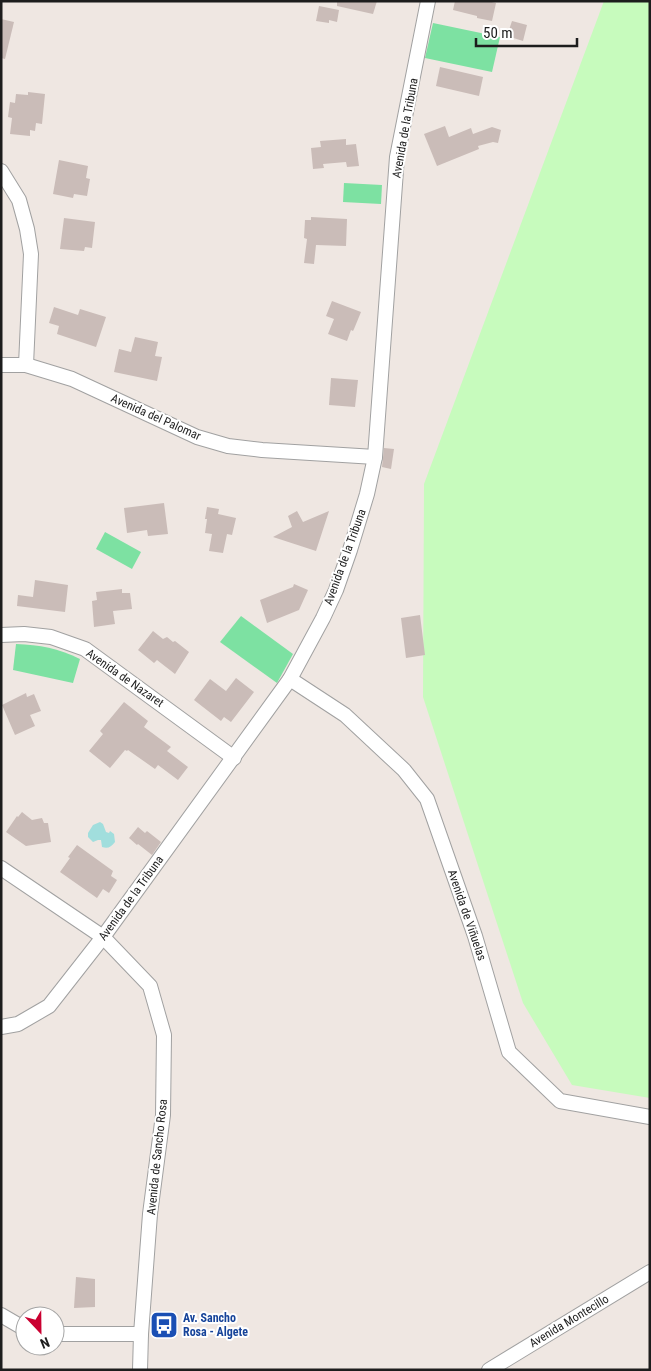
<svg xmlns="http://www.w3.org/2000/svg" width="651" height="1371" viewBox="0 0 651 1371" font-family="'Roboto Condensed',sans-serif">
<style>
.park{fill:#c7fbbd}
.pitch{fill:#7de1a2}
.water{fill:#a1dedd}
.building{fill:#cabcb8}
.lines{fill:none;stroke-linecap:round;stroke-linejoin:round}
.minor-casing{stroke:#a1a1a1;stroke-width:16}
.minor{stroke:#fff;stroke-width:14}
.labels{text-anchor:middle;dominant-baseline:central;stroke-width:4;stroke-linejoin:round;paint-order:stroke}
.street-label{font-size:12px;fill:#1d1d1d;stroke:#fff}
.transit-label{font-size:12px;font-weight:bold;fill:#164399;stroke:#fff;text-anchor:start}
</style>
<rect width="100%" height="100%" fill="#efe7e2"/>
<!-- park -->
<path class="park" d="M604,1H650V1098L572,1085L523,1003L423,697L424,484Z"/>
<!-- pitch -->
<g class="pitch">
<path d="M433,23L500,37L492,72L425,58Z"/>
<path d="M344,183L382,185L381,204L343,202Z"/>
<path d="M105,532L141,552L132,569L96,549Z"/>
<path d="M241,616L293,654L277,683L220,642Z"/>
<path d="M16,644C40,645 58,648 80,659L73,683L13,670Z"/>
</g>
<!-- water -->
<path class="water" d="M100,822L103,824L106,832L109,833L110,831L114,834L115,842C111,847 108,849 102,847L101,840H98L93,842L88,837V833L93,825Z"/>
<!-- building -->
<g class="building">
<path d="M337,1H377L373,14L337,6Z"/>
<path d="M455,1H487L496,3L492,21L477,18V16L453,10Z"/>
<path d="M319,6L339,10L337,22L329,20V23L316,21Z"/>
<path d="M1,19L14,22L5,59L1,58Z"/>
<path d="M512,21L527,25L523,41L507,36Z"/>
<path d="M440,67L483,77L479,96L436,86Z"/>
<path d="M28,92L45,94L42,124L36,123L35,131L30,130V136L10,134L12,118L8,117L10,102L15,103L16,94L28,95Z"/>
<path d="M445,126L449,137L471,128L473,134L492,127L501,130L498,143L493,142L478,146L479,149L437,166L424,134Z"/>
<path d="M346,139V145L356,144L359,166L347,167L346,162L323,164L324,168L313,169L311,148L321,147L320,141Z"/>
<path d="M59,160L88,166L86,178L90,179L87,196L74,194L73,198L53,194Z"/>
<path d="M311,217L347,219L346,246L316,245L314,264L304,263L307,239L304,238L305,220H311Z"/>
<path d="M64,218L95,222L92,248L85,247L84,251L60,249Z"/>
<path d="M332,301L361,312L354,329L353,331L351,330L347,341L328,334L334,319L326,316Z"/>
<path d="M54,307L78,315L80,309L106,317L96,347L57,334L59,326L49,323Z"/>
<path d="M135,337L158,342L155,356L162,357L157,381L114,372L119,349L131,352Z"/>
<path d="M331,378L358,380L355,407L329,405Z"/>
<path d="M384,448L394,449L391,469L382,467Z"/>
<path d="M164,503L168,534L148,536L147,530L127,533L124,508Z"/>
<path d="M207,507L219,509L218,514L236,518L232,535L227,534L223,553L209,551L212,534L205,533L207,519H205Z"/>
<path d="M297,511L303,522L329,511L316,551L273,537L292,527L288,516Z"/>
<path d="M35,580L68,585L65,612L17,606L18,595L33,597Z"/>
<path d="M294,584L308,590L299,610L267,623L260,600L293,587Z"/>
<path d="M122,589V593H130L132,609L113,611L115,624L94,627L92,601L97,600L96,592Z"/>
<path d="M420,615L425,655L406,658L401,618Z"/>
<path d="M153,631L163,639L167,637L173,642L175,641L189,652L175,674L157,660L154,663L138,650Z"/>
<path d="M236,678L254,692L231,722L224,717L221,721L194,700L210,679L226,691Z"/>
<path d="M26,693L27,697L34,694L41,711L30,715L35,726L15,735L2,705Z"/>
<path d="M124,702L148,721L144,727L171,747L167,751L188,767L178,780L158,765L155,769L128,750L127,751L125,750L110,768L89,751L103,734L100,731Z"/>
<path d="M22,812L32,820L42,818L44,823H48L51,842L26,846L6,832L17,816L18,817Z"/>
<path d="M138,827L145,833L147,831L161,842L152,855L138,844L137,845L129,838Z"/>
<path d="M77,845L113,871L111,876L117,880L109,893L103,889L97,898L60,872L70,858L68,857Z"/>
<path d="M76,1277L95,1279V1307L74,1308Z"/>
</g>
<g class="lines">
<defs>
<g id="minor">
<path d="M1,171L19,200L27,229L31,254L26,365"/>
<path d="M1,365H26L72,379L197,437L228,446L262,450L375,457"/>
<path d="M1,635L24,634L51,637L85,649L234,758"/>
<path d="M290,679L345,715L404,770L427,799L475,936L509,1052L560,1101L650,1117"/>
<path d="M1,868L103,937L150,986L164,1035L163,1115L150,1214L141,1334L140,1370"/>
<path d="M1,1027L18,1024L49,1006L103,937L290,679L323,618L336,590L350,550L367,494L375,457L397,157L428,1"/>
<path d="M1,1315L25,1329"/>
<path d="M55,1334H141"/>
<path d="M489,1370L650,1272"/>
</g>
</defs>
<!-- minor casing -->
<use href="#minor" class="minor-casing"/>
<!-- minor -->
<use href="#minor" class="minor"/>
</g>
<!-- icons -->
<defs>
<symbol id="bus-square" viewBox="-11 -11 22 22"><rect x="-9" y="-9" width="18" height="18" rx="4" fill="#1a4fb4" stroke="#fff"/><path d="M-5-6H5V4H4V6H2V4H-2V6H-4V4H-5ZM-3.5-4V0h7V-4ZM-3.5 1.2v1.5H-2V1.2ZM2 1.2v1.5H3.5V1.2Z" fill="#fff"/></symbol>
</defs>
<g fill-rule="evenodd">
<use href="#bus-square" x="148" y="1309" width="32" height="32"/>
</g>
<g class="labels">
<!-- street labels -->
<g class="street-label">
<text transform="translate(405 128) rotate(-80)">Avenida de la Tribuna</text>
<text transform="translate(156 417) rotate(24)">Avenida del Palomar</text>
<text transform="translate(345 557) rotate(-70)">Avenida de la Tribuna</text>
<text transform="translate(125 678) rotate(35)">Avenida de Nazaret</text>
<text transform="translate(131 898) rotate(-54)">Avenida de la Tribuna</text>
<text transform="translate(467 915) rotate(71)">Avenida de Viñuelas</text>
<text transform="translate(157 1157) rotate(-84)">Avenida de Sancho Rosa</text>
<text transform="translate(569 1321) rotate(-31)">Avenida Montecillo</text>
</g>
<!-- transit labels -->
<g class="transit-label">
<text x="183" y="1318">Av. Sancho<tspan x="183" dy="14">Rosa - Algete</tspan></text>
</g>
</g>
<!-- border -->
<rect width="651" height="1371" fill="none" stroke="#1d1d1d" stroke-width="5"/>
<!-- north arrow -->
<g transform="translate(40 1331) rotate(158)"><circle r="24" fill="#ffffff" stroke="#a5a5a5"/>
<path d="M0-4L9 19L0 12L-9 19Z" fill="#ca0031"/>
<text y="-8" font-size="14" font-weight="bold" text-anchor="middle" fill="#1d1d1d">N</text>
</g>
<!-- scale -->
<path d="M476 38v8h101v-8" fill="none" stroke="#1d1d1d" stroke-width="2.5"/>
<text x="483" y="38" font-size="15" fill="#1d1d1d" stroke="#ffffff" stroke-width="4" paint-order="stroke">50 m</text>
</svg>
